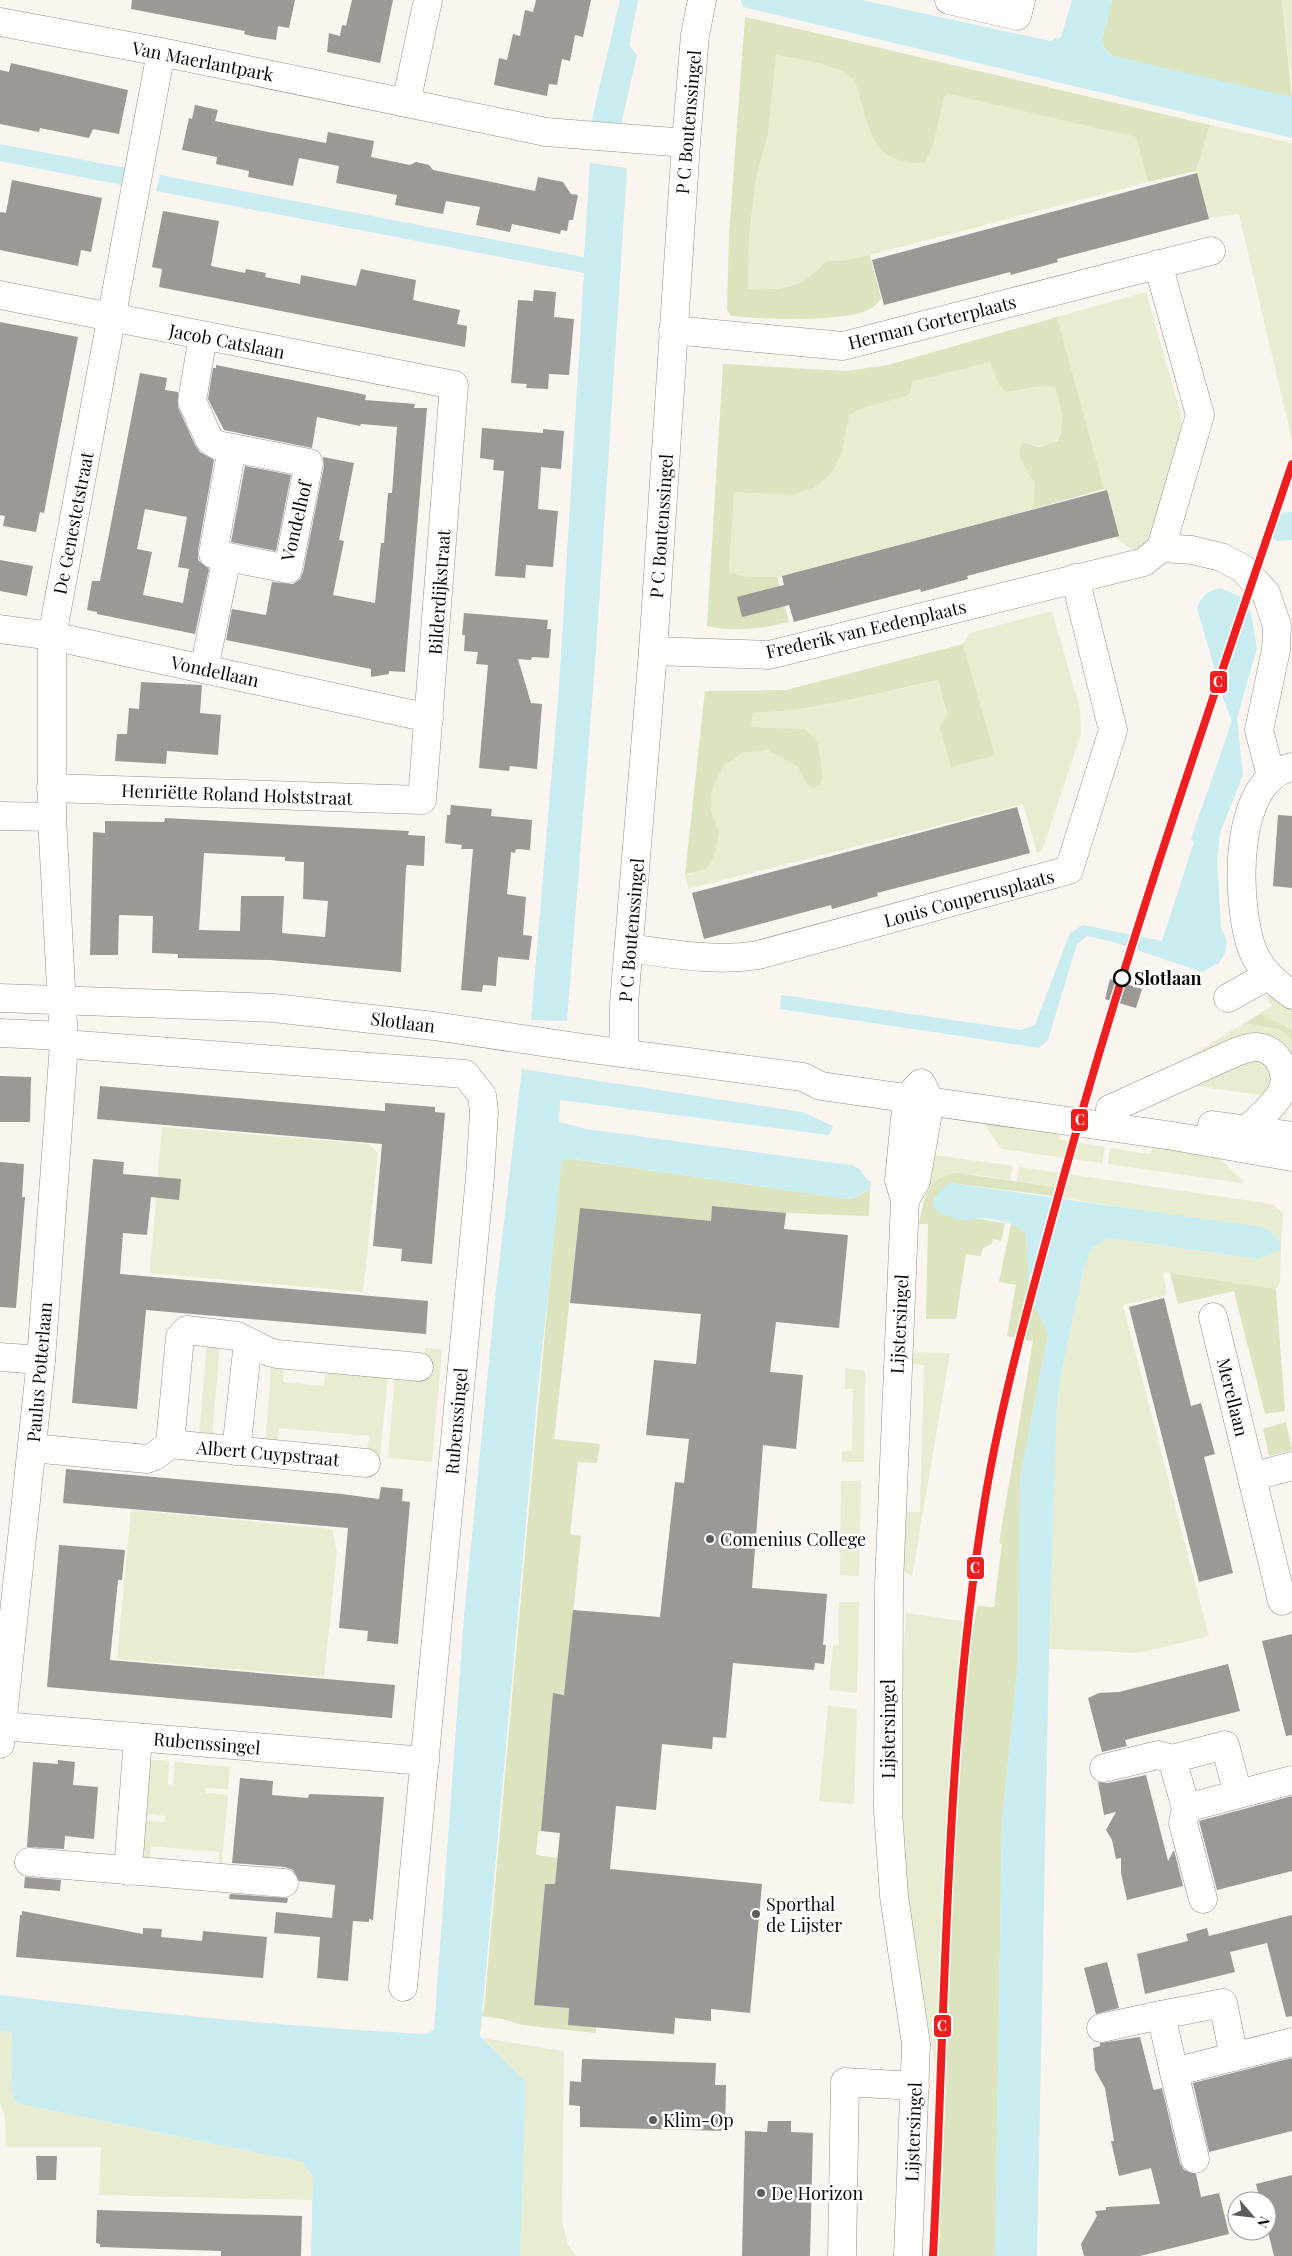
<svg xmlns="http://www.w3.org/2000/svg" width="1292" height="2256" viewBox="0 0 1292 2256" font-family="'Playfair Display',serif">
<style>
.green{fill:#e8ecd0}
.forest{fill:#dbe3bf}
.water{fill:#c8ecf0}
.building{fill:#9c9895;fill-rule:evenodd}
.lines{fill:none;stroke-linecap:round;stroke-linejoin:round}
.minor-casing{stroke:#93908e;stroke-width:29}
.minor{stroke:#fefefd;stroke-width:28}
.metro-1-casing{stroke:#fff;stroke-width:11}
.metro-1{stroke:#ef1f1f;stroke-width:8}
.stop-dot{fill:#fff;stroke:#0b0b0b;stroke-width:2.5}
.poi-dot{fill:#5f5d5b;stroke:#fff;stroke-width:2}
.labels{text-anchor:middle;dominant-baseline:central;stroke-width:5;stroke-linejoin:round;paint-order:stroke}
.street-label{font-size:18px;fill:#0b0b0b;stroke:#fff}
.stop-label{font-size:18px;font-weight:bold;fill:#0b0b0b;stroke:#fff;text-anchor:start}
.poi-label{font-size:18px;fill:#0b0b0b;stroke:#fff;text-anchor:start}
.line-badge{stroke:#fff;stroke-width:2}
.badge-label{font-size:14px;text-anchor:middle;font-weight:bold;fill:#fff}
</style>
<rect width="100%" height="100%" fill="#faf5ef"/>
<!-- green -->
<g class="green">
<path d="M1282,0H1292V88Z"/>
<path d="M776,55C794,59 839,65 851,78C861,91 864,111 868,126L940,113L944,97L949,94L1136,137L1148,182L870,255L841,261H826C800,290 785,288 748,290L749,236L756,178L768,134Z"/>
<path d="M1210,125L1292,143V441L1239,214L1207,218L1196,171Z"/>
<path d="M1146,292L1182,419L1179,445L1149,543L1135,552L1112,535L1116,534L1057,317Z"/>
<path d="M990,362L999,385L1021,391L1041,384L1055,387C1060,404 1072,436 1050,443C1042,446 1039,447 1031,444L1022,463L1035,483L1033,509L777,577H747L729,573L734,492L792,495L831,474L841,455L848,415L863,408L910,395L912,382Z"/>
<path d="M1052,611L1080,709L1081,734L1042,851L1037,853L1023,804L688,889L685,875H692L719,832L711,811L712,790L723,766L742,753L768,750L785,758L798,767L807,785L823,776L818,743L805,729L751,727L753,713C816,711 877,694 938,680L947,714L995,755L963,644L970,633Z"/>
<path d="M1269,991L1292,1007V1056C1286,1043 1268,1031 1253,1034C1241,1035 1210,1055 1197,1062L1192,1055L1272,1006L1264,992Z"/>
<path d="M1253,1057L1266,1064L1273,1077L1267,1096L1181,1084Z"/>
<path d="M986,1116L1061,1126L1058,1139L1105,1147L1102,1163L1002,1149L984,1124Z"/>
<path d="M162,1127L368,1144L378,1153L363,1292L150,1273Z"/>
<path d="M1154,1139L1213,1152L1242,1180L1241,1183L1108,1164L1110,1148L1151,1154Z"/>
<path d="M934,1155L1013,1166L1010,1180C981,1176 947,1165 926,1191Z"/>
<path d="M1019,1167L1272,1204L1283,1213L1281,1243L1270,1231L1053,1196L1055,1187L1017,1181Z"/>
<path d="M1108,1239L1125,1240L1257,1259L1281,1250L1280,1282L1276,1289L1163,1272L1167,1295L1123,1305L1209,1636L1139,1653L1049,1649L1057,1403L1061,1375L1086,1261L1092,1248Z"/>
<path d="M207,1343L220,1344L212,1437L199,1435Z"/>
<path d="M426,1348L442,1349L432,1462L388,1458L395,1376L423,1378Z"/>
<path d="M916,1352L950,1353L912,1577L903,1570L904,1512H920L924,1365L907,1364L912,1354Z"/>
<path d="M272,1360L284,1361L283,1382L324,1386L326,1369L388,1375L380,1457L367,1456L369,1436L279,1428L277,1449L265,1444Z"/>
<path d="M845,1368L865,1371L864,1462H842V1451H852L853,1389H845Z"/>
<path d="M841,1481H861L859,1576L840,1575Z"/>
<path d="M131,1510L332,1529L337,1553L324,1677L117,1659Z"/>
<path d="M839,1602H859L857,1693L829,1690L833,1645L839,1646Z"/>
<path d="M906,1613L976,1623L966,1672L938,2083L894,1817Z"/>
<path d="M828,1706L857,1709L854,1804L819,1801Z"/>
<path d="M146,1759L169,1761L168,1784L173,1785L175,1762L230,1767L228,1789L206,1788L205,1793L228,1795L221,1870L218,1869L219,1852L151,1846L149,1863C133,1856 140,1833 141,1820L164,1822L165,1816L141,1813Z"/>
<path d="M0,2031H8L12,2035L11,2089L16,2103L303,2162L313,2177L312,2200L99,2195L101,2147H6L5,2115L0,2104Z"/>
<path d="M483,2038L564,2051L562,2221L568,2245L576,2256H520L526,2082Z"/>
</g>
<!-- forest -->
<g class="forest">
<path d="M1112,0H1282L1292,99L1113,56L1104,48L1102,39Z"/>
<path d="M745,17L803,30L1210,125L1196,171L1148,182L1136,137L949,94L944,97L933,145L924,163C881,163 872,144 862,105C860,96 857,84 850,77C837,64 795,59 776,55L768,134L756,178L749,236L748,289C783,290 802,289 826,261H841L870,255L881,299C878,302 874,307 870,309C846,323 760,319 731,316L727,310L729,235Z"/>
<path d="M1057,317L1104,489L1033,509L1035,483L1022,463L1019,450L1024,443L1039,447L1057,441L1061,434L1062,414L1055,387C1037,383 1025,391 1006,392L999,385L990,362L912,382L910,395L863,408L849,415L841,455L831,474L814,487L792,495L734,492L729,572L747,577H777L789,622C760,629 736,632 707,626L723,364L846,371L888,365Z"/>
<path d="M963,644L995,755L951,767L940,728L947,713L938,680C876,693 816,711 753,713L751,727L805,729L818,743L823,777L820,785L813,788L807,785L798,767L768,750L742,753L723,766L712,790L711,811L719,832L715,853L707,868L685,875L705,691L786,690Z"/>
<path d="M1261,1014L1292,1030V1039L1279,1029L1246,1023Z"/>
<path d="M566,1158L848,1199C858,1198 862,1192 870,1190L869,1216L786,1213L713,1206L711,1221L580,1209L554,1439L600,1444L597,1463L578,1462L570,1534L581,1536L565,1694H553L541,1831L538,1832L536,1855L558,1858L555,1884H545L534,2004L569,2008L568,2024L596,2027V2033L522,2025L503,2019L481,2016L484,2009L560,1165L562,1160Z"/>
<path d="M958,1173L1055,1187L1053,1196L950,1183L935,1199L933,1206L972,1218L1005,1223L1001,1241L993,1239L992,1244L983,1248L981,1256L966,1254L956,1319H926L928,1224H919C925,1196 926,1177 958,1173Z"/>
<path d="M1011,1224L1020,1226L1026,1234L1030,1294L1048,1334L1020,1479L1018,1664L1002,1823L995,2256H929L955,1806L966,1672L977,1606L994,1607L1002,1544L999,1543L1033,1341L1007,1336L1016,1285L999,1282Z"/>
<path d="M1170,1273L1276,1289L1285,1411L1265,1414L1234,1291L1178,1304Z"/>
<path d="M1286,1422L1292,1450L1269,1456L1263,1429Z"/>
</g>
<!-- water -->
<g class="water">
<path d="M620,0H638L629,46L637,55L621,125L591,123Z"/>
<path d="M741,0H862L1050,41L1061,37L1072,0H1112L1102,39L1104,48L1113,56L1292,97V138L743,7Z"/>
<path d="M0,144L126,168L122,185L0,161Z"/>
<path d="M590,163L627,168L596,650L567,1021L531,1020L559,687L584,273L156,191L160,175L584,257Z"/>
<path d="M1292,512V540L1277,541L1270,537L1267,530C1271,517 1278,512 1292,512Z"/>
<path d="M1221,588L1241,597L1251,613L1257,648L1237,718L1243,775L1220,833L1217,861L1221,927L1227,941L1225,953L1219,963L1202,972L1113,942L1087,936L1077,944L1048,1040L1039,1048L780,1009L781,995L1021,1030L1035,1025L1070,933L1083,925L1162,941L1194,842L1191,839L1232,721L1222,695L1197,608C1202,595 1208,591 1221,588Z"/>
<path d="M522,1069L802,1112L833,1126L829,1135L560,1100L559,1122L586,1129L851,1165L860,1169L867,1180L871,1181L870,1190C861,1191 859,1198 848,1199L575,1159L562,1160L538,1389L480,2036L526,2082L520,2256H311L313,2177L303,2162L16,2103L11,2089L12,2035L8,2031H0V1995C142,2012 283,2027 426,2034L434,2030L464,1617L496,1290Z"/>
<path d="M950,1183L1261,1227L1270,1231L1281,1243V1250L1257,1259L1125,1240L1108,1239L1092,1248L1084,1268L1061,1375L1057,1403L1049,1649L1037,2256H995L1002,1823L1018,1664L1020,1479L1048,1334L1029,1294L1026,1234C1015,1221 981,1214 965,1221L941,1214L933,1207C936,1195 939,1189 950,1183Z"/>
</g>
<!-- building -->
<g class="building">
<path d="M132,0H295L289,28L278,26L276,40L251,36L244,34L245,31L131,9Z"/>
<path d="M352,0H393L380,63L327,52L329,33L340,36L342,25L346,26Z"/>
<path d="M536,0H591L583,37L575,35L570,61L562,59L557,85L549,84L547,96L494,85L499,58L507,60L513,34L520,36L525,10L533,12Z"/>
<path d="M11,63L128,90L119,134L93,129L89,138L40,128L39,132L0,124V70L9,72Z"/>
<path d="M195,105L218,110L215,121L258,130L326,143L328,132L374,141L371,157L410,165L416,162L429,165L433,170L535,191L538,177L563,182L571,194L578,195L573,220H569L567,231L561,230L560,234L512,224L510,232L476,225L480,207L446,201L443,214L395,205L397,195L336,183L339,166L299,158L293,186L248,177L249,171L216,164L217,157L182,150L189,118L192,119Z"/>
<path d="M1197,173L1209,219L1057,259L1058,262L1011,275L1010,272L884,305L872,260Z"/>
<path d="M12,180L102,198L91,252L81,250L78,266L0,250V212L6,213Z"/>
<path d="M163,211L219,221L211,266L245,273L246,269L266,273L265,277L300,284L301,275L356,286L361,269L416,280L413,300L460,310L457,324L467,326L465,347L159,287L162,269L152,267Z"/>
<path d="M534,290L556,292L554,317L574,319L569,375L549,374L548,389L526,388L527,384L511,383L518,300L533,301Z"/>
<path d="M0,322L78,337L44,513L40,512L36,532L3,526L5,516L0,515Z"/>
<path d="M216,365L357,393L366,395L365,400L415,404L414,408H427L405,672L389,671V674L371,677V669L226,640L232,609L266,615L272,582L293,584L300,579L303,572L324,466L323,457L354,463L339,540L344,541L333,595L375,603L381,543H384L388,493H392L397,427L361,424L360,426L317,417L312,448L224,430L208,399L213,368H216Z"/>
<path d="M140,373L167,378L165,390L178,392V407L195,445L200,452L214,460L198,551V560L209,569L195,634L97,614V612L87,610L92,581H100ZM145,509L187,517L178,567L189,569L183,603L143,595L152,552L137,549Z"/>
<path d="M482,428L543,433V429L564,431L561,469L541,467L538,509L558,511L553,567L526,565L525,578L495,576L504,471L493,470L494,460L480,458Z"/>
<path d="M245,466L291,475L276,551L231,542Z"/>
<path d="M1107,490L1119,536L967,576L968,579L921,592L920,589L794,622L789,605L742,617L737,597L784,585L782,576Z"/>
<path d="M0,560L33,566L27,596L0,591Z"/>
<path d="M464,613L548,620L547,629H551L549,658L532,657L531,660L518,659L531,703L542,704L537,769L510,766L509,771L479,768L488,665L476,664L478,652L464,651L465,635H462Z"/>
<path d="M141,682L202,685L200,713L221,715L218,755L167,751L166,764L115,761L117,734H127L129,708L139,709Z"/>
<path d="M451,805L492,809L491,816L532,820L530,850L516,849L515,853L511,852L507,894L526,897L523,935L532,936L529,960L498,957L496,986L483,985L482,992L461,990L473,849H461L462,845L445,843L447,815H450Z"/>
<path d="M1017,807L1030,853L877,893L878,896L832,909L831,905L704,939L692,893Z"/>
<path d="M1278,815L1292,816V888L1273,886Z"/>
<path d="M165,818L409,831L408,835L425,836L424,866L407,865L406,868L401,972L270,960L178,958V954L152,953L153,916L119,915L118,955H90L93,832L105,833V821L164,822ZM204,853L285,857V861L304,862L303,899L328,901L325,937L282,933L284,896H241L240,931L199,930Z"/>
<path d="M1110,979L1142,989L1136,1008L1105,999Z"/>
<path d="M0,1076L31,1077L30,1122H0Z"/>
<path d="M100,1086L385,1111V1103L435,1107V1112L445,1113L432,1264L401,1261L402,1249L373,1246L382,1144L97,1119Z"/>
<path d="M93,1159L124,1162L123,1174L181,1179L179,1200L151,1197L147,1235L123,1233L120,1274L428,1301L426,1334L146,1310L137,1409L72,1403Z"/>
<path d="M0,1162L24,1164L22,1197H25L16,1308L0,1307Z"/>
<path d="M712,1206L786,1213L784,1229L848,1235L839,1328L776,1322L770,1372L803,1375L796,1449L763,1445L752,1588L827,1594L823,1645H826L824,1664L815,1663L814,1670L733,1663L726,1738L713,1737L712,1749L662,1744L656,1810L616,1806L610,1869L762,1884L750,2013L711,2009V2021L675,2018L674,2034L568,2025L569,2008L534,2005L545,1884H555L560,1833L541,1831L553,1693L564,1695L573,1610L660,1617L675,1482L684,1483L689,1439L646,1435L654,1360L696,1364L701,1314L570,1303L580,1208L711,1221Z"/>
<path d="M1164,1298L1191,1406L1201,1403L1215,1454L1204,1457L1233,1573L1199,1582L1129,1307Z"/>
<path d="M66,1469L342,1494L379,1499L381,1487L403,1489L402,1501L410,1502L398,1644L367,1641L368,1631L339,1628L348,1528L63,1503Z"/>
<path d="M59,1545L125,1550L122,1580H118L110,1660L395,1685L392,1718L47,1687Z"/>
<path d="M1292,1634V1735L1286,1736L1262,1641Z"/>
<path d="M1228,1664L1240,1711L1125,1740L1127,1746L1102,1752L1088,1698L1099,1693L1119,1692Z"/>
<path d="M58,1760L75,1762L73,1785L98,1787L94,1839L65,1836L64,1849L27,1847L33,1762L58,1764Z"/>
<path d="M1146,1775L1168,1861L1174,1850L1183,1886L1127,1900L1121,1873V1858L1116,1859L1112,1840L1106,1830L1116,1812L1104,1815L1098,1782L1108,1783Z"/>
<path d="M240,1778L273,1781L272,1795L308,1798L309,1794L384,1797L373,1920L369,1919V1922L353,1921L348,1981L317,1978L320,1937L274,1933L276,1912L332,1918L335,1885L299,1881L293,1870L285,1867L232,1863Z"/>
<path d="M1292,1796V1871L1217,1890L1199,1821Z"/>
<path d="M25,1877L61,1880L60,1891L24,1888Z"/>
<path d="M230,1894L288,1898L287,1903L229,1899Z"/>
<path d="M22,1911L143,1934V1928L162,1929L161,1937L202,1941L203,1931L267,1937L263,1978L16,1957L20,1915H22Z"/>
<path d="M1292,1915V2016L1286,2017L1267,1943L1230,1952L1235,1972L1145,1994L1137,1954L1188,1941L1186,1934L1207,1928L1209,1936Z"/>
<path d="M1107,1962L1119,2008L1096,2014L1084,1968Z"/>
<path d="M1140,2037L1153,2088L1154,2090L1162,2088L1180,2163L1184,2170L1196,2174L1201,2197L1219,2193L1229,2234L1140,2256H1084L1081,2244L1097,2216L1095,2211L1106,2210V2207L1160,2204L1151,2168L1119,2176L1111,2141H1114L1105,2088L1095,2070L1093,2048L1100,2046V2043Z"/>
<path d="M1292,2058V2131L1209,2152L1193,2083Z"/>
<path d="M582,2059L716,2063L715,2085H726L725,2131L580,2127V2106L569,2105L570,2081L581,2082Z"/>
<path d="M768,2121H791V2132L813,2133L810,2256H742L745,2131L767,2132Z"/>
<path d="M36,2156H57L56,2180H37Z"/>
<path d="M1292,2175V2256H1274L1267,2228V2201H1260L1256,2184Z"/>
<path d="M97,2210L302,2216L301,2256H221V2251L100,2247V2244L96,2243Z"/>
</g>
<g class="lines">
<defs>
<g id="minor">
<path d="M949,0L1017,16L1021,0"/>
<path d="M0,22L161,52L546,132L686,143"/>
<path d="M406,103L428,0"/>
<path d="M0,295L454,385L422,800L51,788"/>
<path d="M673,330L843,346L1211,251"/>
<path d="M203,336L192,401L209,439L217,445L309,463L288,569L213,554L232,448"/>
<path d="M1161,548L1192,550L1221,557L1242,568L1266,593L1277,626L1276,650L1259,730L1271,776"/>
<path d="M0,629L52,636L429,718"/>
<path d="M653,651L769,655L1144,562L1161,548L1200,415L1158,264"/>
<path d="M204,669L227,557"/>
<path d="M1292,767C1231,779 1236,905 1252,949C1260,970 1275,982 1292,995"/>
<path d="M0,816L52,817"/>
<path d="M629,948C673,954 714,962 758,955L1069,870L1113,730L1075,578"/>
<path d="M0,998L274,1008L434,1026L583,1048L803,1077L821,1086L1173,1136L1292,1157"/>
<path d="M1228,998L1267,976"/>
<path d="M0,1033L63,1036"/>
<path d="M64,1044L465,1074L482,1095L484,1112L480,1177L403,1987"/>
<path d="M624,1053V1004L653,651L686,143L695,35L702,0"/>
<path d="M1110,1109L1236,1052C1242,1050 1249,1047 1255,1047C1278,1047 1291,1074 1281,1093C1271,1110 1251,1125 1237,1138"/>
<path d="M1212,1125L1292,1136"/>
<path d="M905,1200L916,1181L930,1101L921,1083L907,1098L899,1180L905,1200L889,1584L888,1811L894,1896L916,2044L908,2256"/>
<path d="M1213,1317L1282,1601"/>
<path d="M0,1357L41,1360"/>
<path d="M170,1444L180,1337L187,1330L237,1336L269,1352L277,1354L419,1367"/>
<path d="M32,1448L147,1459L155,1456L170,1444L366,1463"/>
<path d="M236,1451L248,1342"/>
<path d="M1252,1477L1292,1466"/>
<path d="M2,1726L425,1761"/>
<path d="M0,1744L41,1360L64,1044L52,817V636L161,52"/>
<path d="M1104,1768L1158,1755L1172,1759"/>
<path d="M1238,1794L1225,1745L1172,1759L1186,1808L1292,1780"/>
<path d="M1186,1808L1183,1823L1203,1899"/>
<path d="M29,1862L284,1883"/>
<path d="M128,1871L138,1738"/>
<path d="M1101,2028L1161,2015"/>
<path d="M1234,2057L1223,2003L1161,2015L1174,2072L1292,2042"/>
<path d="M1174,2072L1195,2159"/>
<path d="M842,2256L845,2082L915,2086"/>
</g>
</defs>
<!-- minor casing -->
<use href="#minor" class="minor-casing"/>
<!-- minor -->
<use href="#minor" class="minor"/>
<defs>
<path id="metro-1" d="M933,2256C946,2010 944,1763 982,1518C999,1406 1031,1296 1061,1186C1128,942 1211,704 1292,464"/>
</defs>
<!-- metro-1 casing -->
<use href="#metro-1" class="metro-1-casing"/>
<!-- metro-1 -->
<use href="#metro-1" class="metro-1"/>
</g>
<!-- markers -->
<circle class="stop-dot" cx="1122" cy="978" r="8"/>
<g class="poi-dot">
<circle cx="710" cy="1539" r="5"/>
<circle cx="756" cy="1914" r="5"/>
<circle cx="653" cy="2120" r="5"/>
<circle cx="761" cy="2193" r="5"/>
</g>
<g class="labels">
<!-- street labels -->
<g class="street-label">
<text transform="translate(203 61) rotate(11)">Van Maerlantpark</text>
<text transform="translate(688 122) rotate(-85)">P C Boutenssingel</text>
<text transform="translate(932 322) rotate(-14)">Herman Gorterplaats</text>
<text transform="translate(227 341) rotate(11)">Jacob Catslaan</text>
<text transform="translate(296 521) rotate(-77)">Vondelhof</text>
<text transform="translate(73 523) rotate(-79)">De Genestetstraat</text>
<text transform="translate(661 526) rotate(-86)">P C Boutenssingel</text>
<text transform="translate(439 592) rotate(-86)">Bilderdijkstraat</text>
<text transform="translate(866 629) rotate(-13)">Frederik van Eedenplaats</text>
<text transform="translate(215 671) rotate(12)">Vondellaan</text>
<text transform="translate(237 794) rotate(2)">Henriëtte Roland Holststraat</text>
<text transform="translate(969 898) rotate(-15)">Louis Couperusplaats</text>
<text transform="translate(631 930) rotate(-85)">P C Boutenssingel</text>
<text transform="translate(403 1022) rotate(7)">Slotlaan</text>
<text transform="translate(899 1324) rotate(-87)">Lijstersingel</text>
<text transform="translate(39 1372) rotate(-85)">Paulus Potterlaan</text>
<text transform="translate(1233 1397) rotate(76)">Merellaan</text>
<text transform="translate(456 1421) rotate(-85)">Rubenssingel</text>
<text transform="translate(268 1453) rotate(5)">Albert Cuypstraat</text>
<text transform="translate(888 1729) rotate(-90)">Lijstersingel</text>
<text transform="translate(207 1743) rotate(5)">Rubenssingel</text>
<text transform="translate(913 2132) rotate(-88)">Lijstersingel</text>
</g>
<!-- stop labels -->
<g class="stop-label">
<text x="1134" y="978">Slotlaan</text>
</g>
<!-- poi labels -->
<g class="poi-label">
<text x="720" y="1539">Comenius College</text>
<text x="766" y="1904">Sporthal<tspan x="766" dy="21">de Lijster</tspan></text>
<text x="663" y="2120">Klim-Op</text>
<text x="771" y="2193">De Horizon</text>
</g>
</g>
<g class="line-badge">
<rect x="1209" y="670" width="19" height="24" rx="5" fill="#ef1f1f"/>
<rect x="1070" y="1108" width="19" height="24" rx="5" fill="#ef1f1f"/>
<rect x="966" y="1556" width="19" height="24" rx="5" fill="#ef1f1f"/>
<rect x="933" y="2014" width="19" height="24" rx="5" fill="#ef1f1f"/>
</g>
<g class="badge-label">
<text x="1218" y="687">C</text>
<text x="1080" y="1125">C</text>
<text x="975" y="1573">C</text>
<text x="942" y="2031">C</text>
</g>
<!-- north arrow -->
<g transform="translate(1252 2216) rotate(118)"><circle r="24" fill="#ffffff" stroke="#9d9d9d"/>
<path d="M0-4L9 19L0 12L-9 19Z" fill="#5f5d5b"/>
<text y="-8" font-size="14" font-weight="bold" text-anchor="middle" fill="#0b0b0b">N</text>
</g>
</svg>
